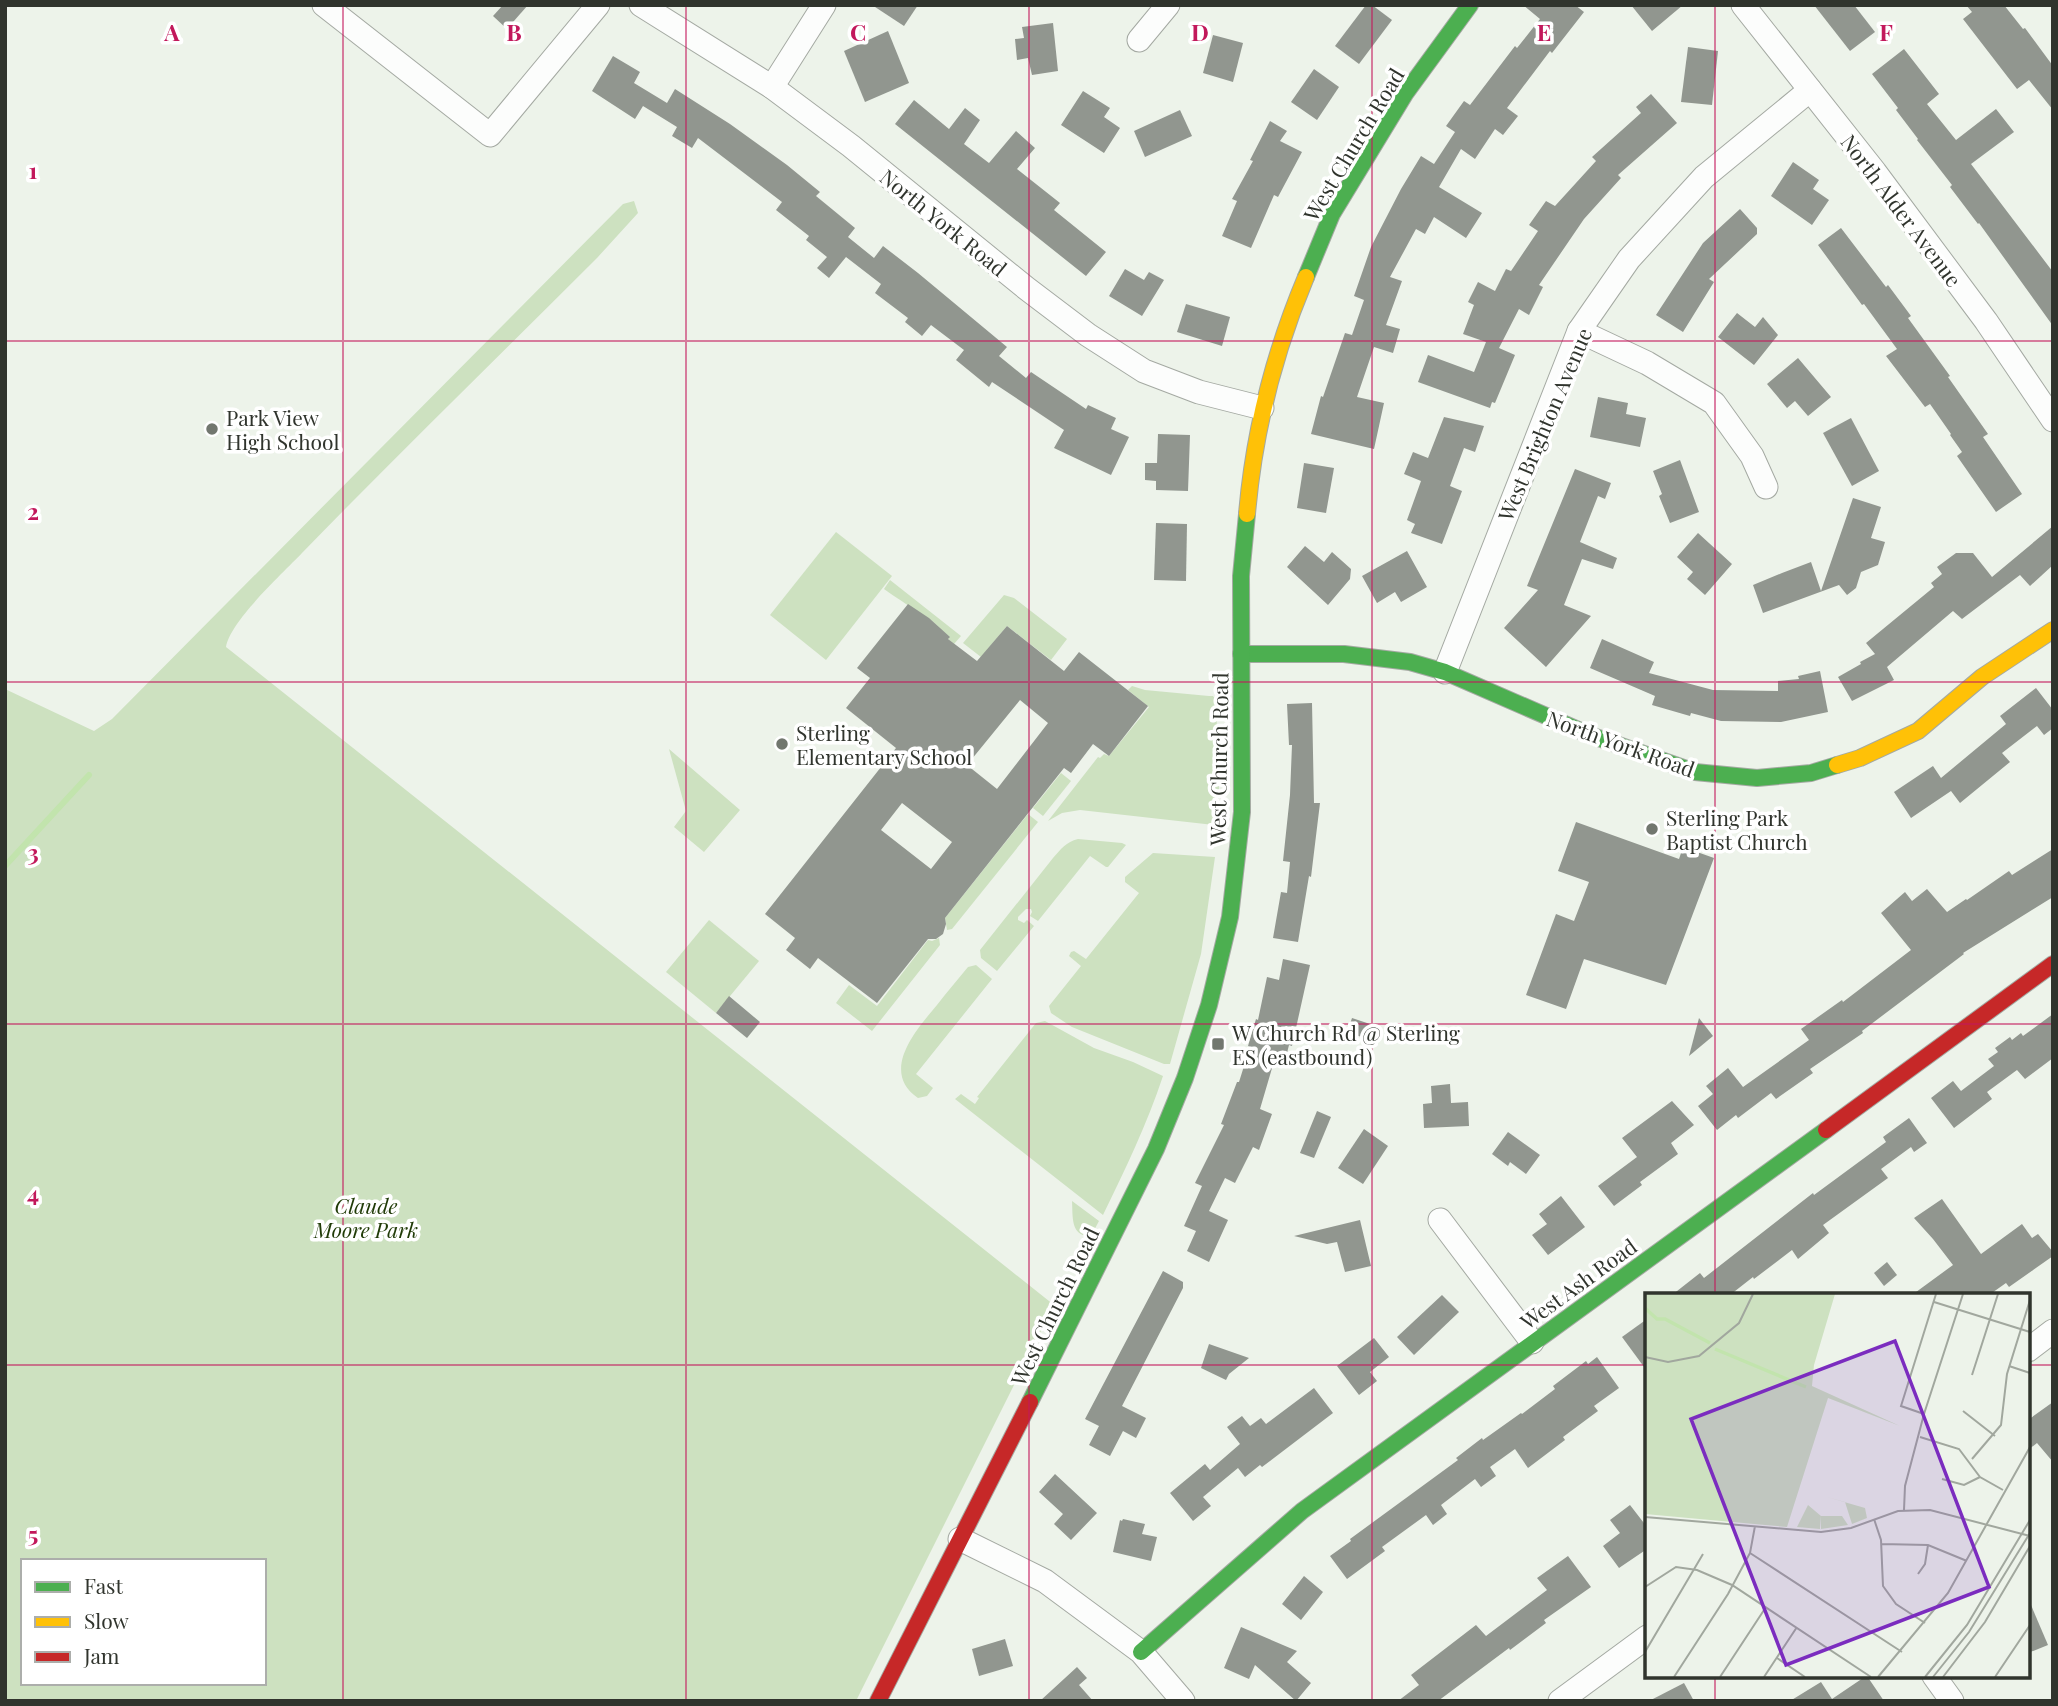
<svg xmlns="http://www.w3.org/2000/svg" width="2058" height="1706" viewBox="0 0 2058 1706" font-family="'Playfair Display',serif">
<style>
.green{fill:#cde1c0;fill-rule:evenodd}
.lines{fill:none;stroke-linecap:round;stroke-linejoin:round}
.stream{stroke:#c2e4ad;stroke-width:6}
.building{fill:#91968f;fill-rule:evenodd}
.street-casing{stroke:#a4a9a2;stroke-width:25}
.fast-casing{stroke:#a4a9a2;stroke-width:18}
.slow-casing{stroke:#a4a9a2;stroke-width:18}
.jam-casing{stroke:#a4a9a2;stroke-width:18}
.street{stroke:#fcfdfc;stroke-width:23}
.fast{stroke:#4caf50;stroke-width:16}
.slow{stroke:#ffc107;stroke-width:16}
.jam{stroke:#c62828;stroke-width:16}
.grid{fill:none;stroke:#c2185b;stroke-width:2;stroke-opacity:0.55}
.poi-dot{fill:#72776f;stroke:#fff;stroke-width:2.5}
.labels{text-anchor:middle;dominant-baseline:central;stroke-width:7;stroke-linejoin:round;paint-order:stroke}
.street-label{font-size:21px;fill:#30342d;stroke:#fff}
.poi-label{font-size:21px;fill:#30342d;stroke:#fff;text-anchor:start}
.park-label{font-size:21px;font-style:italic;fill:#203b07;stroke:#fff}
.inset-river{fill:none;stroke:#c2e4ad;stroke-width:3.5}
.inset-road{fill:none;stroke:#a1a79e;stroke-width:2}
.view{fill:#7b2cbf;fill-opacity:0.15;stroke:#7b2cbf;stroke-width:3.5}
.inset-edge{fill:none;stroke:#30342d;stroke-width:3.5}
.grid-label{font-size:23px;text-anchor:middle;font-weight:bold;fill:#c2185b;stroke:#fff;stroke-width:7;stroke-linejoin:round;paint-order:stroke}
</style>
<rect width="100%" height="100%" fill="#edf3ea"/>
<!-- green -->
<g class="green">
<path d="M634,201L638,213L597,258C499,356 399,453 302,553C283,573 230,621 226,647L1054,1305L856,1701H5V689L94,731L112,719L623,204ZM23,1561H264V1683H23Z"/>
<path d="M836,532L892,576L826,660L770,615Z"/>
<path d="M890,580L961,636L954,644L948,639L949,637C942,631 936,623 928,618C913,608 899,600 884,589Z"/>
<path d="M1004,595L1014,598L1067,639L1051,660L1007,626L981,657L963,643Z"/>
<path d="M1132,686L1145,690L1209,696H1213L1216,700L1219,790L1218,822L1214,825L1080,810L1062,813L1048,821L1098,757L1100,758L1104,754L1109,756L1149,707L1128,690Z"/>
<path d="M669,749L740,810L704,852L674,827L686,811Z"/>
<path d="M1061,773L1071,781L1043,816L1033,808Z"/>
<path d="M1028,814L1038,822L952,929L947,930L945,918Z"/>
<path d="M1078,839L1122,843L1126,845L1108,867H1106L1090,856L1038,921L1030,916L1032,912L1031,909H1026L1018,917V920L1024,923L1027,920L1034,926L997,971L981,958L980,950L1053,858C1061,849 1066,842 1078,839Z"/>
<path d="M1153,853L1215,857L1201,954L1170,1064H1164L1072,1027L1051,1013L1049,1006L1081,966L1069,956L1071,952L1074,951L1086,959L1139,893L1125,882V877Z"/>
<path d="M709,920L759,961L716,1013L666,972Z"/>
<path d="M939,938L940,945L872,1031L836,1003L849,985L877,1006L928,940L932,941Z"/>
<path d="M976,965L992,979L916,1074L933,1088L927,1096L918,1098C879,1071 917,1029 937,1005C947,992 958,979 968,967Z"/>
<path d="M1045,1021L1094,1048L1133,1062L1163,1076C1147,1124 1125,1170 1103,1215L955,1099L961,1094L975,1104L979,1098L977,1097L1036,1023Z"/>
<path d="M1072,1201L1099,1221L1091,1236C1070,1237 1073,1216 1072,1201Z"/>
</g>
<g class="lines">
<!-- stream -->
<path class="stream" d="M5,866L89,775"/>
</g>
<!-- building -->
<g class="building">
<path d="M503,5H528L507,29L493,16Z"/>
<path d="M872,5H918L904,26Z"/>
<path d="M1366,5H1372L1392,20L1359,64L1335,46Z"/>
<path d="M1523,5H1575L1584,12L1552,53L1550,51L1507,108L1518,116L1503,135L1495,129L1475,159L1461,149L1439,187L1482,213L1466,238L1434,217L1425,234L1416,229L1390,277L1402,281L1386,325L1400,329L1393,353L1374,347L1357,397L1384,403L1374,449L1311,434L1321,396L1323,397L1345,333L1352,335L1364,300L1354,296L1371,247L1401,189L1421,156L1434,164L1455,132L1446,126L1464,101L1470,105L1515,46L1517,48L1540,19Z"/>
<path d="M1631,5H1683L1652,31Z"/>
<path d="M1814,5H1854L1875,32L1850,51Z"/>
<path d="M1966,5H2004L2023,29L2025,28L2053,66V110L2029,80L2017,89L1963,19L1972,12Z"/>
<path d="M1053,23L1058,71L1032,75L1028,58L1017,60L1015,39L1024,38L1022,27Z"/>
<path d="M888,31L909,83L865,102L844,51Z"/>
<path d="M1213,35L1243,43L1233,82L1203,73Z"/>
<path d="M1688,47L1718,51L1712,105L1681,102Z"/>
<path d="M1904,49L1939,94L1927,104L1956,140L1996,109L2014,132L1971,164L2053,272V326L1979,223L1978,224L1950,187L1952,185L1917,140L1918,139L1896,110L1898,108L1872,74Z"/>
<path d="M613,56L640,72L634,83L667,103L675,89L730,124L787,165L820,192L816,196L855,228L848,237L874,258L883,246L918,273L1007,347L999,356L1026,378L1031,372L1086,409L1088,405L1116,418L1111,429L1129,437L1111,475L1054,448L1064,430L992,382L989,387L956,360L964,350L931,325L922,336L905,322L908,318L875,293L881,284L846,257L829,278L817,268L827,257L806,240L809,236L776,210L782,202L698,138L692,148L672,136L677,127L643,106L635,119L592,91Z"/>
<path d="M1314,69L1339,87L1317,120L1291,102Z"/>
<path d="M1083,91L1110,108L1104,117L1120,128L1104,153L1061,125Z"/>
<path d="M1651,94L1677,123L1618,175L1621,178L1584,219L1539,285L1543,287L1529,315L1519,309L1499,348L1515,355L1495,403L1492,402L1490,408L1418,382L1428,355L1474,372L1486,342L1463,334L1474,305L1468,302L1478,282L1495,291L1506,269L1511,271L1538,231L1529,225L1546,201L1555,206L1596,161L1592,157L1641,113L1636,107Z"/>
<path d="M914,100L949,129L965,108L980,120L964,144L989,163L1016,131L1035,148L1017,169L1060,203L1054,210L1106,252L1086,276L895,124Z"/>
<path d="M1180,110L1192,136L1145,157L1134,131Z"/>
<path d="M1270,121L1287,131L1280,141L1302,152L1278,197L1274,195L1251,248L1222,236L1237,201L1232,199L1253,161L1250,160Z"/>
<path d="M1793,162L1819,180L1813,189L1829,200L1812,225L1771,196Z"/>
<path d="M1740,209L1757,228V234L1709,279L1714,282L1683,332L1656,315L1703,243Z"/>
<path d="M1841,228L1886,287L1888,285L1911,316L1908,318L1950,376L1948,377L1988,434L1983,437L2022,494L1996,512L1957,456L1962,452L1950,435L1951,434L1930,404L1925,407L1886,356L1897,349L1864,304L1862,305L1818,245Z"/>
<path d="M1125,269L1144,280L1149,272L1164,280L1142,316L1109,296Z"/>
<path d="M1186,304L1230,317L1222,346L1177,332Z"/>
<path d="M1737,313L1755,327L1763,317L1778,335L1754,365L1718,337Z"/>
<path d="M1798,358L1831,397L1808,416L1795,401L1787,408L1767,384Z"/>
<path d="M1598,397L1628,403L1626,414L1646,418L1640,447L1590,437Z"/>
<path d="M1444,417L1484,426L1475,452L1464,448L1450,486L1462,491L1442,544L1411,533L1415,524L1407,520L1421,481L1404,474L1413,452L1428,458Z"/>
<path d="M1851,418L1879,471L1852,486L1823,433Z"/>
<path d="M1158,434L1190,435L1188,491L1156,490V481L1145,480V463H1157Z"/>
<path d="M1680,460L1699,512L1670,523L1659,496L1662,494L1653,471Z"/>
<path d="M1304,463L1334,468L1326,513L1297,508Z"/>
<path d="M1575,469L1611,483L1605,499L1598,496L1580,542L1617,558L1613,569L1582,559L1564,605L1591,616L1546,667L1504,628L1538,590L1527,586Z"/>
<path d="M1853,498L1881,507L1871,538L1885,542L1878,565L1861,572L1856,588L1847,595L1839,585L1763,613L1753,585L1782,573L1811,562L1821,591Z"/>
<path d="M1156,523L1187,524L1186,581L1154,580Z"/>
<path d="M2053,526V565L2030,586L2020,575L1962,619L1953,611L1887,667L1894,680L1852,701L1838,677L1861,664L1860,662L1875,654L1866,643L1934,587L1931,583L1942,574L1937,567L1956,553H1973L1992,577Z"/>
<path d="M1698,533L1732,564L1705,595L1687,579L1693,572L1677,557Z"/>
<path d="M1305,546L1324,562L1332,552L1351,569L1350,579L1328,605L1287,567Z"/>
<path d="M1407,551L1427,587L1401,602L1395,592L1377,603L1362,576Z"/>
<path d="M908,604L929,618L950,637L948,639L977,661L1007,626L1064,671L1079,652L1148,706L1109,756L1093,744L1071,773L1064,768L945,918L946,924L943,934L936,939H928L877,1003L818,958L810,969L786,950L795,938L765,914L896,748L846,708L870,678L857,668ZM1020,700L1048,723L997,789L967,765ZM902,803L952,842L931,869L881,830Z"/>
<path d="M1602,639L1654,662L1649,673L1713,690L1778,691V681L1799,679L1798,676L1820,671L1828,712L1781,722L1721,721L1691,713L1690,716L1652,705L1655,696L1590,668Z"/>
<path d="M2036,688L2053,710V728L2044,735L2037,726L2002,753L2010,762L1960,803L1951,791L1911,818L1894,792L1933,766L1941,778L2006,724L2000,716Z"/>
<path d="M1312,703L1314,803H1320L1311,877L1309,876L1298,942L1273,938L1281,892L1287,893L1290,862L1283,861L1290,795L1292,745H1289L1287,704Z"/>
<path d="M1576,822L1679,859L1683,847L1714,858L1666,985L1584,959L1566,1009L1526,995L1556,914L1574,921L1589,882L1558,871Z"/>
<path d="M2053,849V897L1963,953L1964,954L1862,1031L1863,1033L1810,1069L1813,1073L1776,1099L1771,1093L1738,1118L1736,1115L1717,1130L1698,1106L1713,1094L1706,1086L1728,1068L1743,1087L1809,1040L1801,1029L1842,1000L1843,1002L1911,950L1881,913L1905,892L1912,901L1927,889L1947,912L1966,899L1967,900L2009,871L2012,875Z"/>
<path d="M1283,959L1310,965L1292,1046L1289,1045L1285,1061L1275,1058L1260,1109L1272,1114L1259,1150L1253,1147L1235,1183L1225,1178L1209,1211L1228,1220L1209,1262L1187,1251L1196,1231L1184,1226L1202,1186L1195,1183L1224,1125L1221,1124L1237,1082H1239L1250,1047L1248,1046L1256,1019L1258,1020L1267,977L1279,980Z"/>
<path d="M729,996L760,1022L747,1038L716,1013Z"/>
<path d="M2053,1014V1058L2025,1079L2017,1070L1987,1092L1992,1099L1954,1128L1931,1098L1953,1081L1961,1091L1994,1066L1988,1059L1998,1052L1995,1048L2010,1037L2012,1040L2021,1033L2023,1036Z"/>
<path d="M1352,1018L1370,1024L1366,1038L1347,1033Z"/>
<path d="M1699,1018L1713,1036L1689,1056Z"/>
<path d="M1450,1084L1451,1103L1468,1102L1469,1126L1424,1128L1423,1104L1432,1103L1431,1086Z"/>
<path d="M1672,1101L1694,1125L1671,1143L1678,1154L1640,1182L1642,1185L1614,1206L1598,1186L1637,1157L1622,1138Z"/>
<path d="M1317,1111L1331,1117L1314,1158L1300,1153Z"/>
<path d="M1909,1118L1927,1143L1914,1152L1911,1147L1881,1169L1888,1178L1823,1225L1829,1233L1798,1259L1792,1250L1754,1279L1753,1277L1730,1295H1672L1700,1273L1704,1278L1813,1193L1814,1195L1886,1142L1883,1137Z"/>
<path d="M1364,1129L1388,1146L1363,1184L1338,1168Z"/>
<path d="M1508,1132L1540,1155L1526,1174L1510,1162L1508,1166L1492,1154Z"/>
<path d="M1561,1196L1585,1227L1548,1255L1532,1235L1547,1224L1539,1214Z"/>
<path d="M1942,1199L1981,1254L2022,1224L2032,1238L2038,1234L2053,1252V1256L2009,1287L2006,1283L1989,1295H1912L1953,1265L1933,1239L1914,1218Z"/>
<path d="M1360,1220L1371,1266L1345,1272L1337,1242L1327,1244L1294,1236Z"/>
<path d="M1887,1262L1897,1275L1884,1286L1874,1273Z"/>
<path d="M1163,1271L1183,1282V1288L1122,1406L1146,1418L1136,1438L1123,1431L1110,1456L1089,1445L1099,1426L1085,1419Z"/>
<path d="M1442,1295L1459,1312L1414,1355L1397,1337Z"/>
<path d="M1647,1319V1371L1622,1337Z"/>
<path d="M1374,1338L1389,1357L1370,1372L1377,1381L1359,1395L1337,1366Z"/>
<path d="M1209,1344L1249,1358L1229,1374L1226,1380L1201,1368Z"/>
<path d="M1597,1357L1619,1388L1594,1406L1598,1411L1563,1437L1565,1440L1528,1468L1515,1449L1490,1467L1496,1476L1481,1487L1475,1479L1441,1505L1447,1514L1433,1525L1426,1515L1382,1547L1385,1551L1347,1579L1330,1556L1351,1541L1350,1539L1458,1460L1456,1458L1482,1438L1483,1440L1521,1413L1522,1414L1555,1389L1553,1386L1586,1361L1588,1364Z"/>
<path d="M1314,1388L1333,1413L1262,1467L1260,1465L1245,1477L1238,1468L1203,1497L1211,1506L1193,1521L1170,1493L1205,1464L1210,1470L1240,1444L1227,1427L1242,1416L1250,1426L1261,1418L1266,1424Z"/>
<path d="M2053,1402V1462L2037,1443L2028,1450V1420Z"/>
<path d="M1055,1474L1097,1513L1071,1540L1054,1524L1063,1514L1039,1492Z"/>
<path d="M1630,1505L1647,1527V1549L1619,1568L1603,1546L1620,1533L1610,1520Z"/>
<path d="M1123,1519L1145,1524L1142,1534L1157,1537L1151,1561L1113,1552L1120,1520L1122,1521Z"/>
<path d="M1568,1556L1591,1587L1544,1620L1546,1623L1510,1650L1509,1648L1438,1701H1398L1419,1685L1411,1675L1476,1625L1486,1636L1547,1590L1537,1578Z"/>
<path d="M1304,1576L1323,1592L1301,1620L1282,1604Z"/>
<path d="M2028,1598L2048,1645L2028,1653Z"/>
<path d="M1241,1627L1297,1651L1287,1662L1311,1683L1296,1701L1255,1665L1249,1679L1224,1668Z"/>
<path d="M1005,1639L1013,1666L979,1676L972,1649Z"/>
<path d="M1077,1667L1087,1678L1079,1685L1093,1701H1040Z"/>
<path d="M1866,1676H1867L1884,1701H1790L1821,1682L1832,1699Z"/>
<path d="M1684,1683L1694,1701H1649Z"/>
</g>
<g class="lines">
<defs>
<g id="street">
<path d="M324,5L490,135L598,5"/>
<path d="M641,5L772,87L851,146L1026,288L1088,335L1144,371L1199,392L1262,408"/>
<path d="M1743,5L1875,172L1986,321L2053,420"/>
<path d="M1139,40L1168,5"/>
<path d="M772,87L824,5"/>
<path d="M1579,331L1647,363L1714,403L1752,456L1766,487"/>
<path d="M1445,672L1579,331L1629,259L1704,177L1810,90"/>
<path d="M1440,1220L1532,1342"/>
<path d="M2028,1350L2053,1331"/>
<path d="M960,1539L1045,1581L1141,1652L1183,1701"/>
<path d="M1934,1676L1952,1701"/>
<path d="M1560,1701L1647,1637"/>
</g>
<g id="fast">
<path d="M1306,277L1332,214L1405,94L1470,5"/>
<path d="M1241,654H1344L1410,662L1445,672L1590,735L1695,772L1757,778L1811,773L1837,765"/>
<path d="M1030,1402L1156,1149L1185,1078L1209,1005L1230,917L1242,812L1241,576L1247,514"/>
<path d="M1141,1652L1302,1511L1826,1130"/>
</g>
<g id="slow">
<path d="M1247,514C1254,431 1274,353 1306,277"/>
<path d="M1837,765L1860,758L1918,731L1982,677L2053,630"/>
</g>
<g id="jam">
<path d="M1826,1130L2053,964"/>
<path d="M878,1701L1030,1402"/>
</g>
</defs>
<!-- street casing -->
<use href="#street" class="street-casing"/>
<!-- fast casing -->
<use href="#fast" class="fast-casing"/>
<!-- slow casing -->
<use href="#slow" class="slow-casing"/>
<!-- jam casing -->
<use href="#jam" class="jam-casing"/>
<!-- street -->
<use href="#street" class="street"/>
<!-- fast -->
<use href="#fast" class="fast"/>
<!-- slow -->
<use href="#slow" class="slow"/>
<!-- jam -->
<use href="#jam" class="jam"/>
</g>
<!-- grid -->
<path class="grid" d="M343,5V1701M686,5V1701M1029,5V1701M1372,5V1701M1715,5V1295M5,341H2053M5,682H2053M5,1024H2053M5,1365H1647M2028,1365H2053M1715,1676V1701"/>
<!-- markers -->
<g class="poi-dot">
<circle cx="212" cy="429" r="7"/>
<circle cx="782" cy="744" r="7"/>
<circle cx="1652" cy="829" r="7"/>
<rect x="1211" y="1037" width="14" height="14" rx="3.5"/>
</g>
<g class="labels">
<!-- street labels -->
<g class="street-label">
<text transform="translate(1353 144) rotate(-59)">West Church Road</text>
<text transform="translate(1902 210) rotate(53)">North Alder Avenue</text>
<text transform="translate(944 222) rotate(39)">North York Road</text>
<text transform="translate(1544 424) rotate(-67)">West Brighton Avenue</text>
<text transform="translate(1621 743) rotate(20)">North York Road</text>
<text transform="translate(1218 759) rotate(-89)">West Church Road</text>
<text transform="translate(1578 1283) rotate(-36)">West Ash Road</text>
<text transform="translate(1054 1306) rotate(-64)">West Church Road</text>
</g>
<!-- poi labels -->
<g class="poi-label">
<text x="226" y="417">Park View<tspan x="226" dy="24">High School</tspan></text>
<text x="796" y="732">Sterling<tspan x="796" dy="24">Elementary School</tspan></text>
<text x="1666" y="817">Sterling Park<tspan x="1666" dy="24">Baptist Church</tspan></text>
<text x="1232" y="1032">W Church Rd @ Sterling<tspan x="1232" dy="24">ES (eastbound)</tspan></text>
</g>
<!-- park labels -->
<g class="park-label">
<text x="366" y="1205">Claude<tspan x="366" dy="24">Moore Park</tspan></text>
</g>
</g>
<!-- overview -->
<g transform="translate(1645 1293)">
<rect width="385" height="385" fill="#edf3ea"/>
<path d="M0,1H190L169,72L167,93L255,133L183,105L142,234L0,221ZM182,204L220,215L222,225L207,231L200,209ZM163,212L176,223H197L203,232L176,236V223L175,236L152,234Z" fill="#cde1c0"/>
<path class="inset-river" d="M0,15L12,26H20L65,50M70,56L161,94"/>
<path class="inset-road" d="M289,9L385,39M0,64L23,69L54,63L94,30L108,1M364,73L385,80M327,82L353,1M318,118L350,143M279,121L256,113L291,1M275,144L314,156L335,184L358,197M327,166L356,132L362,81L385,7M297,186L319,192L335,184M259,217L260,193L279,121L318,1M0,224L176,239L206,235L253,218L285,217L385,243M229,226L236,247L238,293L251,311L280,330M236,251L283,252L322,268M105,260L257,359M273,281L280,271L283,252M0,294L31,274L52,277L87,292L226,384M0,359L58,261M132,365L160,384M29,384L83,301L105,260L110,233M75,384L121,314M119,384L152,334M233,384L303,300L385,154M280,384L322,332L385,227M288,384L324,339L385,240M298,384L340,329L385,253M350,384L385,332"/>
<path class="view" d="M250,48L344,294L141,372L46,126Z"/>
<rect width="385" height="385" class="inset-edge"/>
</g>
<g class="grid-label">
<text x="172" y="41">A</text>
<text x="514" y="41">B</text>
<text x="858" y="41">C</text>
<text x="1200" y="41">D</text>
<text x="1544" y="41">E</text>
<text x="1886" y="41">F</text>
<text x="33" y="179">1</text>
<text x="33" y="520">2</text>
<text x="33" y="861">3</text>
<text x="33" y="1202">4</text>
<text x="33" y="1543">5</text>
</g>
<!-- border -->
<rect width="2058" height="1706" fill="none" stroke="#30342d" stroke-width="14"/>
<!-- legend -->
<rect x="21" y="1559" width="245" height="126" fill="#ffffff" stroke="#acaeab" stroke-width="2"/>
<rect x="35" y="1582" width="35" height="10" fill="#4caf50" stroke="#acaeab" stroke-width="2"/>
<text x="84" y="1594" font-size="21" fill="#30342d">Fast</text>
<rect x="35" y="1617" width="35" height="10" fill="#ffc107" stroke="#acaeab" stroke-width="2"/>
<text x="84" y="1629" font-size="21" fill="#30342d">Slow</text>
<rect x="35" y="1652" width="35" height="10" fill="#c62828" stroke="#acaeab" stroke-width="2"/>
<text x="84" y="1664" font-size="21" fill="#30342d">Jam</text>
</svg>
